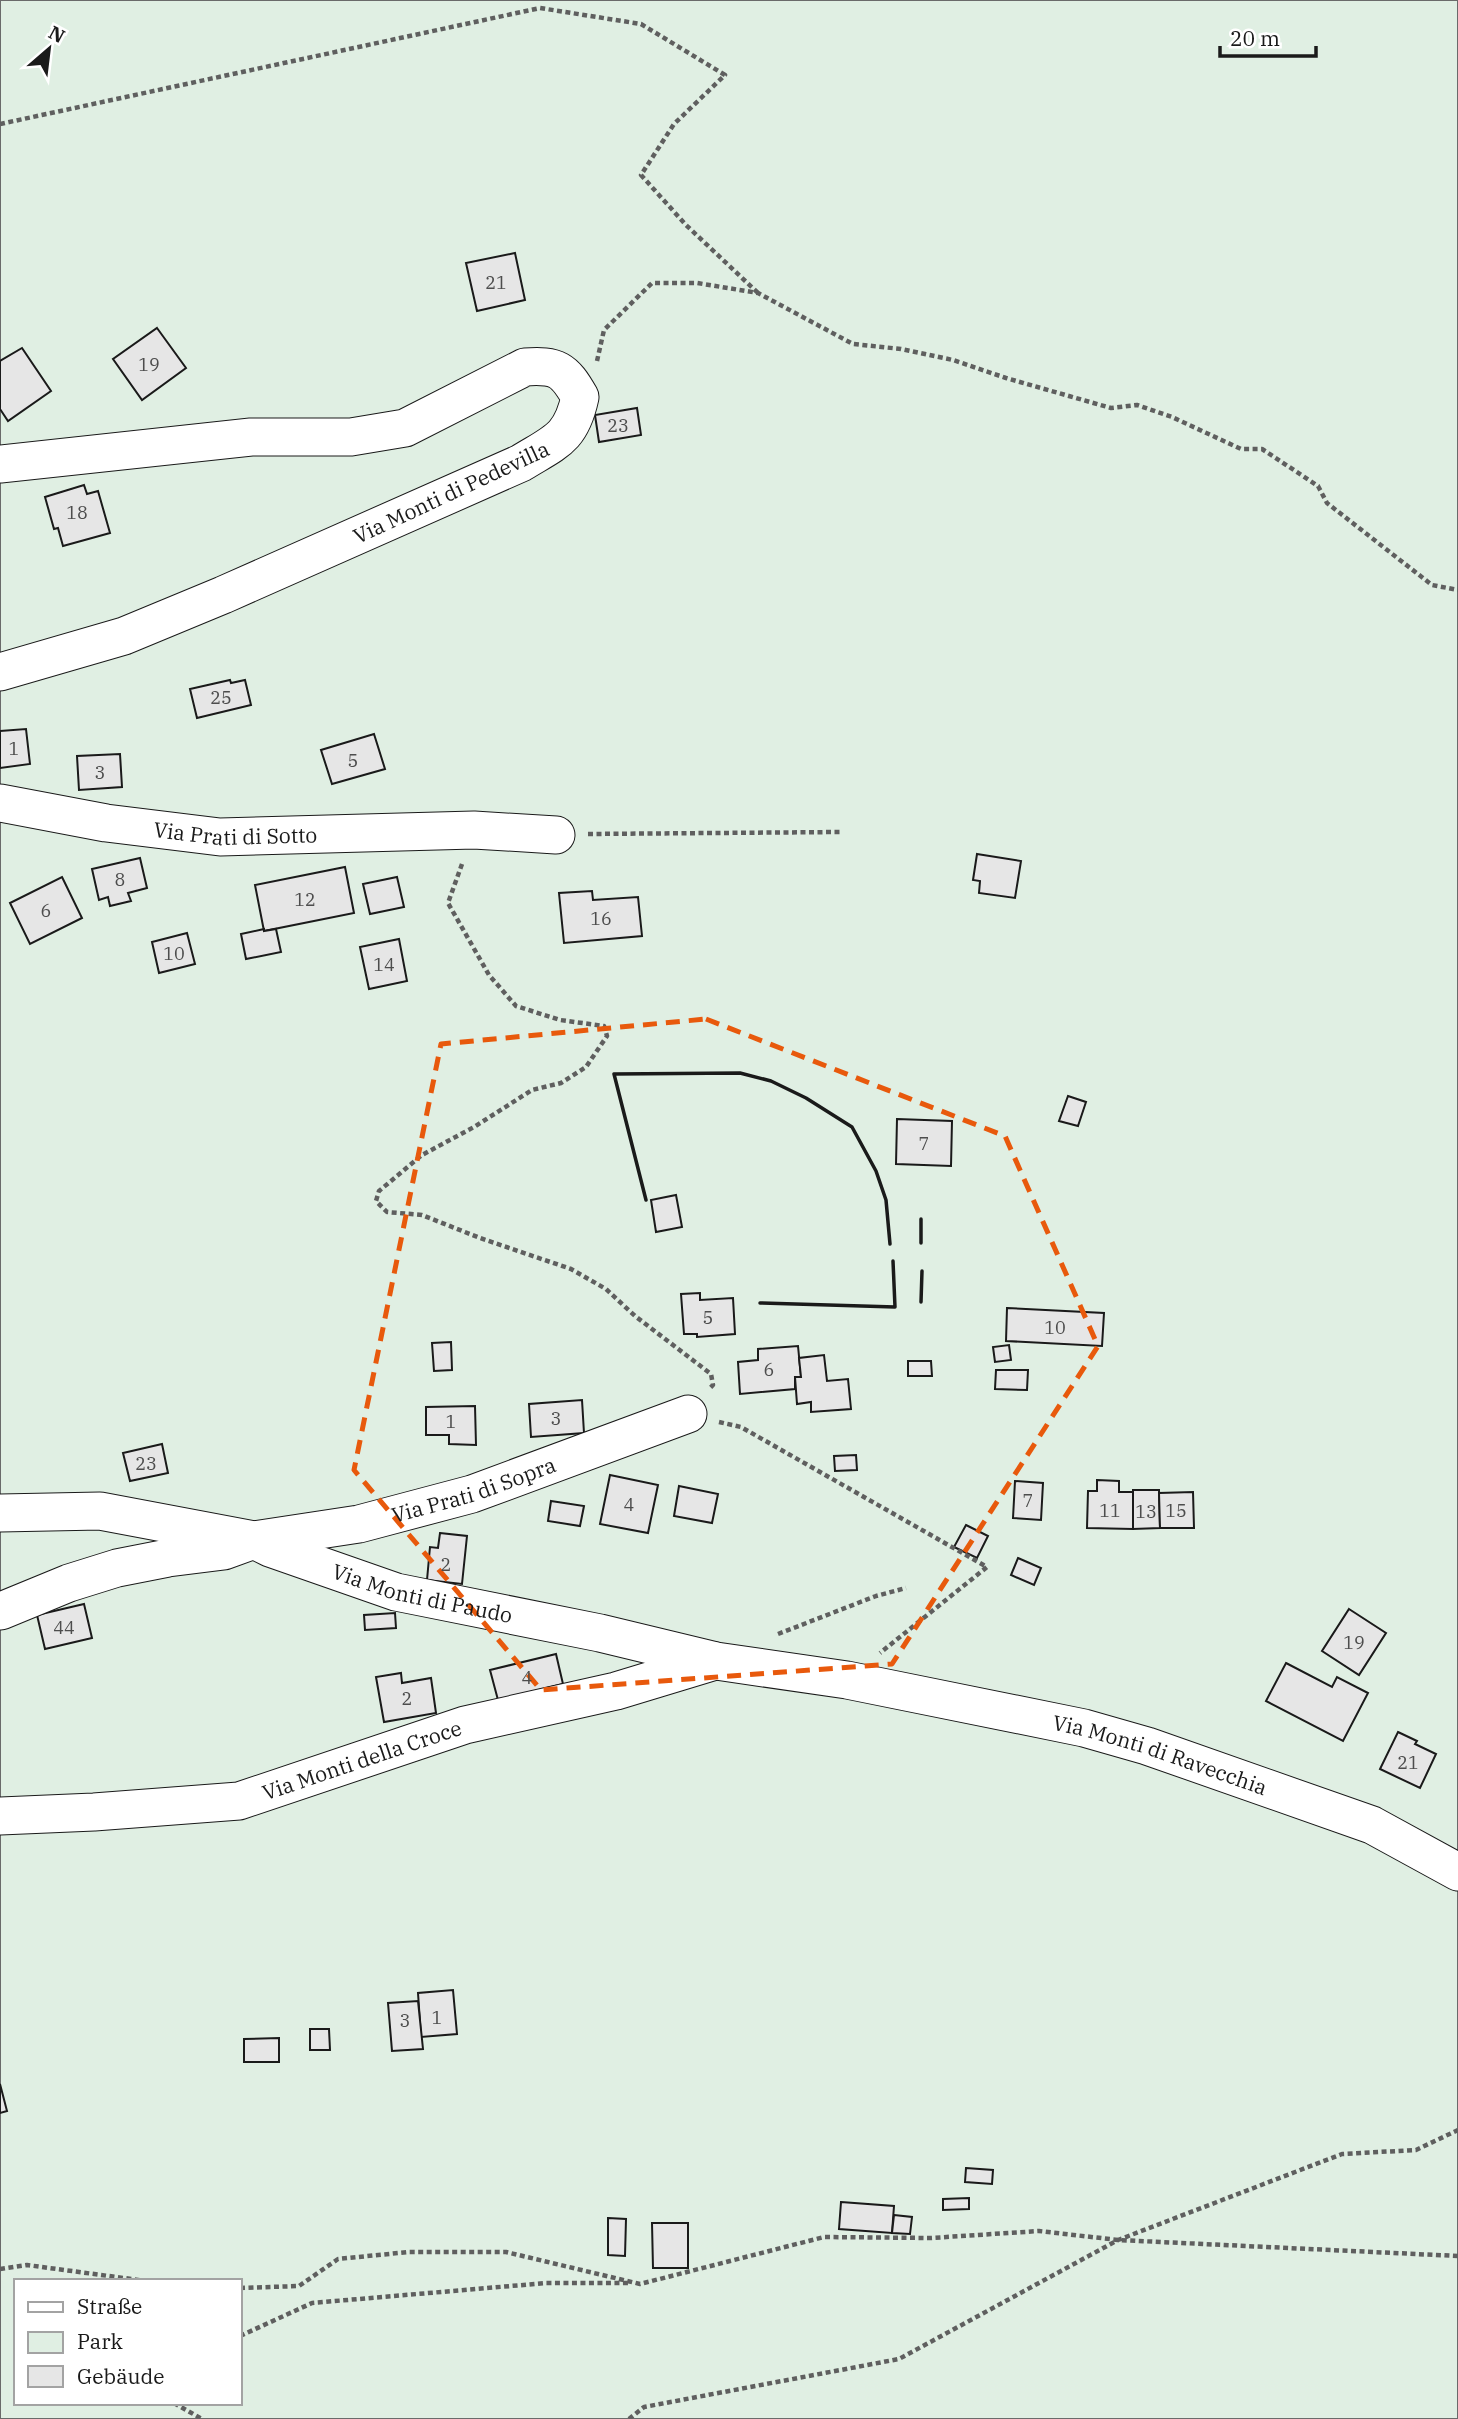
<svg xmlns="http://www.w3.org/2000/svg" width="1458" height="2419" viewBox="0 0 1458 2419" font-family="'IBM Plex Serif',serif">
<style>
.green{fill:#e0efe3;stroke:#6a6a6a;stroke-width:2;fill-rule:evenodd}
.building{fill:#e6e6e6;stroke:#1a1a1a;stroke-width:2}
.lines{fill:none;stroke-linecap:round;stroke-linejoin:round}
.minor-casing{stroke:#1a1a1a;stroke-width:39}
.path{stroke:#5f5f5f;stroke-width:4.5;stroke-dasharray:5 3.5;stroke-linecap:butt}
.minor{stroke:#fff;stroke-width:37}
.wall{stroke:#1a1a1a;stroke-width:3.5}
.marked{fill:none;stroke:#e8590c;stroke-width:5;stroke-dasharray:14 9;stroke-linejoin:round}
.labels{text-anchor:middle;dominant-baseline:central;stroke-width:5;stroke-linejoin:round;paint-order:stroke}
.number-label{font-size:18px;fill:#4d4d4d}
.street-label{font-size:21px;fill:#1a1a1a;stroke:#fff}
</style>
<rect width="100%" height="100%" fill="#fff"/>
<!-- green -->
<path class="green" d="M0,0H1458V2419H0ZM16,2281H240V2403H16Z"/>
<!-- building -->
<g class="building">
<path d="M515,253L525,300L477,311L466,263Z"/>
<path d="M157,328L186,368L142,400L113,359Z"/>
<path d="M22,348L51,391L8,421L0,409V361Z"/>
<path d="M637,408L641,435L599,442L595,415Z"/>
<path d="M84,485L87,494L98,491L110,533L63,546L58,528L54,529L45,497Z"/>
<path d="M230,680L231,683L245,680L251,705L197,718L190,689Z"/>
<path d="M26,729L30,764L0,768V731Z"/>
<path d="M374,734L385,769L332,784L321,750Z"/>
<path d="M120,754L122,787L79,790L77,756Z"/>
<path d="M977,854L1021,861L1015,898L979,893L980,881L973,880Z"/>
<path d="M140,858L147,888L128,893L131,901L110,906L108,897L99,900L92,869Z"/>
<path d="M345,867L354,913L264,931L255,885Z"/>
<path d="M62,877L82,918L30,944L10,903Z"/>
<path d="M397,877L404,907L370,914L363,884Z"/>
<path d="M592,891L593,900L638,897L642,936L564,943L559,893Z"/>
<path d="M264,929V931L276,929L281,952L246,959L241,934Z"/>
<path d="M187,933L195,964L159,973L152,942Z"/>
<path d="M399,939L407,981L369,989L360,947Z"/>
<path d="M1068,1096L1086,1102L1078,1126L1059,1121Z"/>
<path d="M897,1119L952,1121L951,1166L896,1164Z"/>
<path d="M676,1195L682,1227L656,1232L651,1200Z"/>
<path d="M700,1293V1300L733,1298L735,1334L697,1337V1334H684L681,1294Z"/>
<path d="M1007,1308L1104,1313L1102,1346L1006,1341Z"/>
<path d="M451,1342L452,1370L434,1371L432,1343Z"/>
<path d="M1009,1345L1011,1360L995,1362L993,1347Z"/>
<path d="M798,1346L801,1377H795V1389L740,1394L738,1362L758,1360V1349Z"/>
<path d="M824,1355L827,1381L848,1379L851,1409L811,1412V1402L797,1404L795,1377H801L799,1358Z"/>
<path d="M908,1361H931L932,1376H908Z"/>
<path d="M996,1370H1028L1027,1390L995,1389Z"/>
<path d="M582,1400L584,1433L531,1437L529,1404Z"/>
<path d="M475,1406L476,1445L449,1444V1435H426V1407Z"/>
<path d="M162,1444L168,1473L130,1481L123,1453Z"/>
<path d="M856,1455L857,1470L835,1471L834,1456Z"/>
<path d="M610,1475L658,1485L648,1533L600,1524Z"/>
<path d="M1097,1480L1119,1481V1492H1133V1529L1087,1528L1088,1491H1097Z"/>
<path d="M1015,1481L1043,1483L1041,1520L1013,1518Z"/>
<path d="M679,1486L718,1494L712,1523L674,1516Z"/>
<path d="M1133,1490H1159L1160,1528L1133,1529Z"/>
<path d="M1193,1492L1194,1528H1160L1159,1493Z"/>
<path d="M551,1501L584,1506L580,1526L548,1521Z"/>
<path d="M966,1525L988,1536L977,1558L954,1547Z"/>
<path d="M440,1533L467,1536L462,1584L427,1580L430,1547L438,1548Z"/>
<path d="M1018,1558L1041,1568L1034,1585L1011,1575Z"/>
<path d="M84,1604L92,1638L45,1649L37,1615Z"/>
<path d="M1349,1609L1386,1633L1359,1675L1322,1651Z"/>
<path d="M395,1613L396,1628L365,1630L364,1615Z"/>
<path d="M556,1654L563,1684L498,1700L490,1670Z"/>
<path d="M1286,1663L1332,1687L1337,1677L1368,1693L1343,1741L1266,1701Z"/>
<path d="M401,1673L402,1683L431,1678L436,1713L384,1722L376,1677Z"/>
<path d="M1398,1732L1417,1741L1415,1744L1436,1754L1420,1788L1380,1769Z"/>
<path d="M453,1990L457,2034L421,2037L418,1993Z"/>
<path d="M418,2001L423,2049L392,2051L388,2003Z"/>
<path d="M310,2029H329L330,2050H310Z"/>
<path d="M279,2038V2062H244V2039Z"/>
<path d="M0,2084L7,2111L0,2113Z"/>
<path d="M966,2168L993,2170L992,2184L965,2182Z"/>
<path d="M969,2198V2209L943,2210V2199Z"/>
<path d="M841,2202L894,2206L892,2233L839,2229Z"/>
<path d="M894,2215L912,2217L910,2234L892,2233Z"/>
<path d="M608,2218L626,2219L625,2256L608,2255Z"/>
<path d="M652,2223H688V2268H653Z"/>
</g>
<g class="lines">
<defs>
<g id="minor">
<path d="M0,464L251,437H351L405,428L525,367C557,365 564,369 580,397C571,439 555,442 521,463L223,595L124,636L0,672"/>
<path id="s1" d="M0,803L106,823L220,837L474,830L556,835"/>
<path id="s2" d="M0,1513L100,1511L254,1540L270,1548L396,1592L600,1633L716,1661L847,1680L1084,1728L1147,1746L1372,1825L1458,1872"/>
<path id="s3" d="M1,1611L69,1583L117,1568L168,1558L224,1551L254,1540L359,1524L472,1494L688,1414"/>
<path id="s4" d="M0,1816L94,1812L239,1801L465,1725L616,1691L715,1661"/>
</g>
</defs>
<!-- minor casing -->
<use href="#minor" class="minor-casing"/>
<!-- path -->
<g class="path">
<path d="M0,124L540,8L641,24L725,75L674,124L641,175L686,225L758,293"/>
<path d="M597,361L604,330L652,283H697L758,293L853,344L901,349L953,360L1006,378L1111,408L1137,405L1172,417L1241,449H1262L1318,486L1327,503L1432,585L1458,590"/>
<path d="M588,834L840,832"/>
<path d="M462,864L448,903L489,975L516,1006L560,1020L604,1026L607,1036L586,1067L561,1083L532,1090L474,1127L422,1155L379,1191L376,1201L387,1212L422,1215L480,1238L571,1269L606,1289L635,1316L711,1374L713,1385L709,1389"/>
<path d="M719,1422L741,1427L987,1567L880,1653"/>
<path d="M778,1634L876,1596L906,1588"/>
<path d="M0,2269L27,2265L146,2281"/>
<path d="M240,2288L299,2286L338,2259L409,2252H506L640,2284L824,2237L931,2238L1039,2231L1118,2240L1458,2256"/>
<path d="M240,2336L312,2303L546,2283H630"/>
<path d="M174,2403L202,2419"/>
<path d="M629,2419L644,2407L899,2359L1118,2240L1342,2154L1416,2150L1458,2130"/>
</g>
<!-- minor -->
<use href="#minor" class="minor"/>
<!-- wall -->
<g class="wall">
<path d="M646,1200L614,1074L740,1073L771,1081L806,1098L852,1127L876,1171L886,1200L890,1244"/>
<path d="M921,1219V1243"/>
<path d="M921,1302L922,1271"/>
<path d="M760,1303L895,1307L893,1261"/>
</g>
</g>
<!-- marked area -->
<path class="marked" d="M706,1019L1005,1136L1098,1346L892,1664L541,1690L354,1470L441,1044Z"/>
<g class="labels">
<!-- number labels -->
<g class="number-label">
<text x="496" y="282">21</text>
<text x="149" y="364">19</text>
<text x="618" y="425">23</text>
<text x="77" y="512">18</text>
<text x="221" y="697">25</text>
<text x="14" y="748">1</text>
<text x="353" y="760">5</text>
<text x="100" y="772">3</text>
<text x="120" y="879">8</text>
<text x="305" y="899">12</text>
<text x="46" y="910">6</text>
<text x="601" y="918">16</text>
<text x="174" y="953">10</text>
<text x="384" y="964">14</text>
<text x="924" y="1143">7</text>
<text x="708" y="1317">5</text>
<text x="1055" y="1327">10</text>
<text x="769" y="1369">6</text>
<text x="556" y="1418">3</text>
<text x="451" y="1421">1</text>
<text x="146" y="1463">23</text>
<text x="1028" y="1500">7</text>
<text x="629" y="1504">4</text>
<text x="1110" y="1510">11</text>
<text x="1176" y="1510">15</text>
<text x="1146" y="1511">13</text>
<text x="446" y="1564">2</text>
<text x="64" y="1627">44</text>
<text x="1354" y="1642">19</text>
<text x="527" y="1677">4</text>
<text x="407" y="1698">2</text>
<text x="1408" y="1762">21</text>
<text x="437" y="2017">1</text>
<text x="405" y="2020">3</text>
</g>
<!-- street labels -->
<g class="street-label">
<text transform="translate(451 492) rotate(-25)">Via Monti di Pedevilla</text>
<text stroke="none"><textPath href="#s1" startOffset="238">Via Prati di Sotto</textPath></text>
<text stroke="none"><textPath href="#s3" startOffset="490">Via Prati di Sopra</textPath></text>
<text stroke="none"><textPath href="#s2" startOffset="434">Via Monti di Paudo</textPath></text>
<text stroke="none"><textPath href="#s2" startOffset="1190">Via Monti di Ravecchia</textPath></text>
<text stroke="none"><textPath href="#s4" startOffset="369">Via Monti della Croce</textPath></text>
</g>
</g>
<!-- legend -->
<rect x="14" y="2279" width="228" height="126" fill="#ffffff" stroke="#a3a3a3" stroke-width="2"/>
<rect x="28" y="2302" width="35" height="10" fill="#ffffff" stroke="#a3a3a3" stroke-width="2"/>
<text x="77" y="2314" font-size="21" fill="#1a1a1a">Straße</text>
<rect x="28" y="2332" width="35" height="21" fill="#e0efe3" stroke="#a3a3a3" stroke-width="2"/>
<text x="77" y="2349" font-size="21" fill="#1a1a1a">Park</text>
<rect x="28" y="2366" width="35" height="21" fill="#e6e6e6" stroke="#a3a3a3" stroke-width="2"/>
<text x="77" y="2384" font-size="21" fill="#1a1a1a">Gebäude</text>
<!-- north arrow -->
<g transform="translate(49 49) rotate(28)" stroke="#ffffff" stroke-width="5" paint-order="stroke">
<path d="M0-5L12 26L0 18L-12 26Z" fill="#1a1a1a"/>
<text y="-10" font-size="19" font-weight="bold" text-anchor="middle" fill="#1a1a1a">N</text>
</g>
<!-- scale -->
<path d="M1220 46v10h96v-10" fill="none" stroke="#1a1a1a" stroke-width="3.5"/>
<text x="1230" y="46" font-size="21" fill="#1a1a1a" stroke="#ffffff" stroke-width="5" paint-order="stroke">20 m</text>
</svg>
